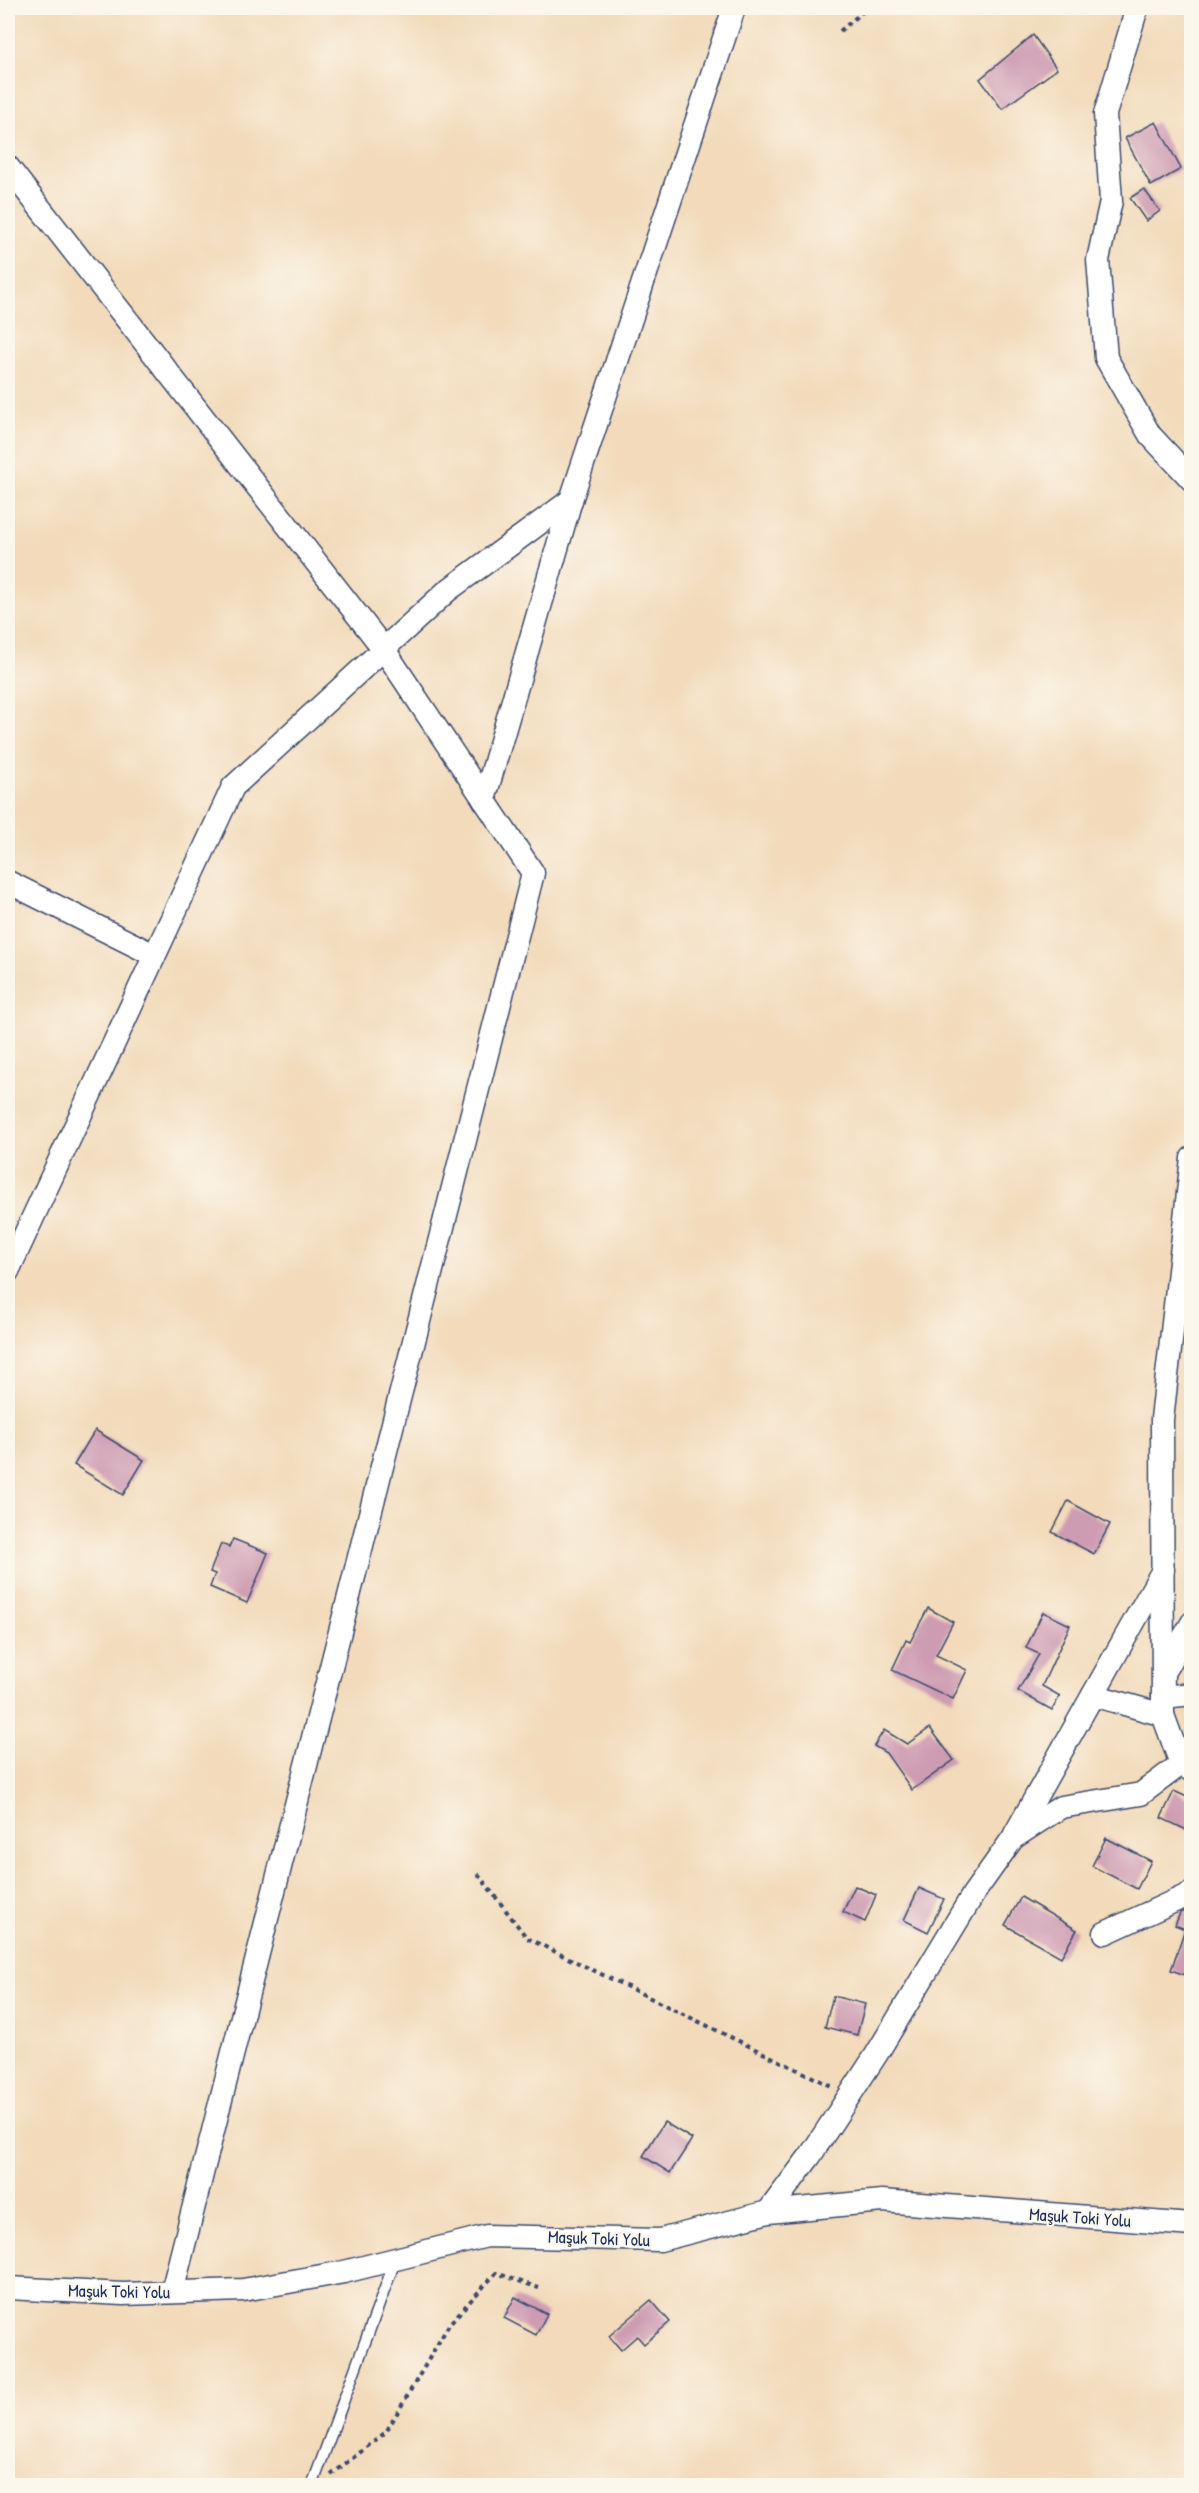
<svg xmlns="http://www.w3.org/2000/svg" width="1199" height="2493" viewBox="0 0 1199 2493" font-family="'Patrick Hand',sans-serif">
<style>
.building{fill:#ce9cb2}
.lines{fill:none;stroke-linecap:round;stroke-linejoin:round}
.service-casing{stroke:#3b496c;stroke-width:13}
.minor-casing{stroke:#3b496c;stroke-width:25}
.path{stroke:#3b496c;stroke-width:4;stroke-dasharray:4.5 4.5;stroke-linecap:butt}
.service{stroke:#fff;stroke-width:10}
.minor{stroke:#fff;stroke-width:22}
.labels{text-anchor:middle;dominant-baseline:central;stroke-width:4.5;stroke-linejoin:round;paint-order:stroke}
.street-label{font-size:18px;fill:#1b2f5e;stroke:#fbf7ec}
</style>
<rect width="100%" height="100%" fill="#fbf7ec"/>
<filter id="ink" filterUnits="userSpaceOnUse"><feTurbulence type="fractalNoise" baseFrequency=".0167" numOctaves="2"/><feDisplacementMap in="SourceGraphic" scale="12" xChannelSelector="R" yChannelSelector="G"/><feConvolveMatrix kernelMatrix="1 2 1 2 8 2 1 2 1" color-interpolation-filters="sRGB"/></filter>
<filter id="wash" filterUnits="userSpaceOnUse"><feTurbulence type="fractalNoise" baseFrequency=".008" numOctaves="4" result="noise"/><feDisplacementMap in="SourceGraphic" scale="24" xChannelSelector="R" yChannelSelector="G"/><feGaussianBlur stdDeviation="1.35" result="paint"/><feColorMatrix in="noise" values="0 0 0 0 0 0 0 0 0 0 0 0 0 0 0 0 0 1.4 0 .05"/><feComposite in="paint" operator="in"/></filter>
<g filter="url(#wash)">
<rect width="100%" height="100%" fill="#f2daba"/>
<g id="blocks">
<!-- building -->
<g class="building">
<path d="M1033,35L1057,69L1002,109L980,79Z"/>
<path d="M1156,122L1181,169L1151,186L1125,138Z"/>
<path d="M1144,189L1160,211L1146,221L1130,198Z"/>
<path d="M95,1430L144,1460L123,1495L74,1465Z"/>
<path d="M1068,1501L1110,1524L1094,1554L1052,1532Z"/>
<path d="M233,1539L268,1553L247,1603L210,1587L215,1574L210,1572L221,1544L229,1547Z"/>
<path d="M928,1608L953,1622L936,1655L967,1670L953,1699L892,1670L906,1640L910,1642Z"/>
<path d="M1043,1612L1070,1625L1042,1686L1060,1696L1052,1710L1018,1691L1039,1654L1026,1648Z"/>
<path d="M930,1728L954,1760L912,1790L886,1753L874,1746L884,1730L907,1744Z"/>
<path d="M1174,1791L1191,1799V1832L1161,1818Z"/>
<path d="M1106,1838L1151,1861L1137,1889L1092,1866Z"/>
<path d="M855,1886L876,1895L865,1922L843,1912Z"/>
<path d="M919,1888L944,1899L928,1932L904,1920Z"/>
<path d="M1021,1897L1077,1930L1061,1957L1005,1925Z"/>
<path d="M1191,1908V1977L1171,1970L1185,1929L1175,1925L1180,1913Z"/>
<path d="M833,1996L865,2004L857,2035L825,2027Z"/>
<path d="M664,2122L692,2139L670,2173L643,2156Z"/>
<path d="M515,2297L547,2314L536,2335L504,2318Z"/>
<path d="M651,2300L670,2322L644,2344L637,2336L621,2350L609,2336Z"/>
</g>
</g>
</g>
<g filter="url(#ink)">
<use href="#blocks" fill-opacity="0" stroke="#3b496c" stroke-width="1.5"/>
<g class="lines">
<defs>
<path id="service" d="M312,2486L395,2261"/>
<g id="minor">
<path d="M1137,8L1105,114L1111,201L1098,260L1106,358L1150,435L1192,480"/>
<path d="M8,167L383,648L533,873L172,2292"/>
<path d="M484,800L571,500L734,8"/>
<path d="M8,882L154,955"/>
<path d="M1192,1158L1162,1419L1163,1715L1181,1764L1192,1771"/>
<path d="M8,1271L233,787L447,591L571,500"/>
<path d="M1164,1671L1192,1623"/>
<path d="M1093,1695L1163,1715"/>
<path d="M1163,1697L1192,1694"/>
<path d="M1015,1834L1163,1570"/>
<path d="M1105,1933L1192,1893"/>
<path d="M768,2212L810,2156L876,2055L974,1893L1013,1838L1061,1807L1141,1794L1181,1764"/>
<path d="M8,2288L123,2294L243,2290L344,2272L487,2236L660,2240L768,2212L882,2201L1192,2225"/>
</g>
</defs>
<!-- service casing -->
<use href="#service" class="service-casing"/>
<!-- minor casing -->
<use href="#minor" class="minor-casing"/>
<!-- path -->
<g class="path">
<path d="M840,31L867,8"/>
<path d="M478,1874L527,1938L831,2086"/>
<path d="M331,2475L386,2432L450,2323L496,2273L539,2288"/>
</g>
<!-- service -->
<use href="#service" class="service"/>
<!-- minor -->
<use href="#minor" class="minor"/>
</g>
</g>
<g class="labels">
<!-- street labels -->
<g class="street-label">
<text transform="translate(1080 2217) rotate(4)">Maşuk Toki Yolu</text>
<text transform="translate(599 2238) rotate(2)">Maşuk Toki Yolu</text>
<text transform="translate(119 2291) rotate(1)">Maşuk Toki Yolu</text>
</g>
</g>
<!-- margin -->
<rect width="1199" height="2493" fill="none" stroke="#fbf7ec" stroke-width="30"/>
</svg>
